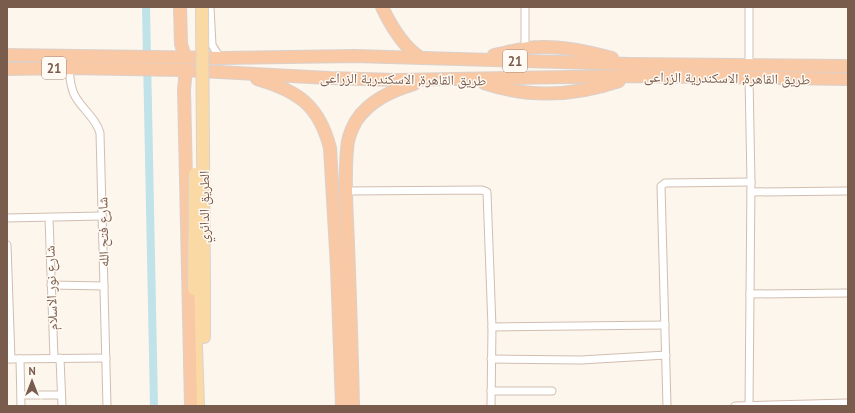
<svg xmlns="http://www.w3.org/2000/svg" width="855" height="413" viewBox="0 0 855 413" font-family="'PT Sans','Noto Naskh Arabic',sans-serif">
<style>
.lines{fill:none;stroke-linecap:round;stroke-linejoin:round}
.canal{stroke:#bfe3e8;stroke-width:8}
.minor-casing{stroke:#d1beb0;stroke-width:9}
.primary-casing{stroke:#dad1cd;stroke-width:14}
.trunk-casing{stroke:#dad1cd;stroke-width:14}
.minor{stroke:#fff;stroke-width:7}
.primary{stroke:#fbd9a5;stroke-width:12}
.trunk{stroke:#f9c8a4;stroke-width:12}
.primary-bridge-casing{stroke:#dad1cd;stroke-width:14;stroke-linecap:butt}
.primary-bridge{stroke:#fbd9a5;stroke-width:12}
.labels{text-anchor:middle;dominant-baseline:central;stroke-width:3;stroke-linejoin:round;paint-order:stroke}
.shield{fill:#fffaf3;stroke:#a28b7f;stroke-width:1}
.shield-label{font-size:13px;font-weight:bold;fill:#7a5c4d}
.street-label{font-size:14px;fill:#7a5c4d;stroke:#fffaf3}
</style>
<rect width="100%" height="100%" fill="#fdf6ec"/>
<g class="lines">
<!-- canal -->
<path class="canal" d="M146,7L154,406"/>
<defs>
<g id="minor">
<path d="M210,7L212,45L217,53L222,58"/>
<path d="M525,7V49"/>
<path d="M749,7V66"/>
<path d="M69,68C70,78 70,87 75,96C82,109 96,118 100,133L107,406"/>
<path d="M749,78L751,182L749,406"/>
<path d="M347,191L482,190L487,192L492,327L491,406"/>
<path d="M751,192L848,191"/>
<path d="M7,218L102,216"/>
<path d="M49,218L54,358"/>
<path d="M7,245L11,359"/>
<path d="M51,285L104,286"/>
<path d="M750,294L848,293"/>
<path d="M492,327L665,325"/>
<path d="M60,358L62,406"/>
<path d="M7,359L106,358"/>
<path d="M20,359L21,406"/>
<path d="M491,359L581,360L666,355"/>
<path d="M491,391H552"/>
<path d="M21,395H61"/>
<path d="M667,406L661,186L665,183L751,182"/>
<path d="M735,406L848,403"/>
</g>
<g id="primary">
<path d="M194,289L198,406"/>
<path d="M204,337V289"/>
</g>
<g id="trunk">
<path d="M180,7L181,44L185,57"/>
<path d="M382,7C391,26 403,47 421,58"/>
<path d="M7,55L222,58L354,56L630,64L848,66"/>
<path d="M494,55C509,52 525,47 540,47C564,46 589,52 612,58"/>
<path d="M7,69L69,68L182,70L329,78L396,80L631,76L848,79"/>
<path d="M186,70L184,89L191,406"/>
<path d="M257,79C298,91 319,105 330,148L337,267L342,406"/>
<path d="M484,83C528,98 575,96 619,81"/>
<path d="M353,406C352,352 350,298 348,244C347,213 344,181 347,150C347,140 351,130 356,121C369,101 391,91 414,84"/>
</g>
</defs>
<!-- minor casing -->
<use href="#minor" class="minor-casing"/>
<!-- primary casing -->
<use href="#primary" class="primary-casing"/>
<!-- trunk casing -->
<use href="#trunk" class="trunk-casing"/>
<!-- minor -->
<use href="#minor" class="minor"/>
<!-- primary -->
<use href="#primary" class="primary"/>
<!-- trunk -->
<use href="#trunk" class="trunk"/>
<defs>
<g id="primary-bridge">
<path d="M202,7L204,289"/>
<path d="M194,289L195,174"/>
</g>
</defs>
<!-- primary-bridge casing -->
<use href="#primary-bridge" class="primary-bridge-casing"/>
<!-- primary-bridge -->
<use href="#primary-bridge" class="primary-bridge"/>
</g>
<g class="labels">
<!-- shield labels -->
<g class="shield">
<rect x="503" y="50" width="24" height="22" rx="3"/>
<rect x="42" y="57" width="24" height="22" rx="3"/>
</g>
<g class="shield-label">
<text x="515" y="61">21</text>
<text x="54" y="68">21</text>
</g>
<!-- street labels -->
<g class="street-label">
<text transform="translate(727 78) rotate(1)">طريق القاهرة, الاسكندرية الزراعى</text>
<text transform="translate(403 79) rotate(1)">طريق القاهرة, الاسكندرية الزراعى</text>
<text transform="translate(204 207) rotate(-90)">الطريق الدائري</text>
<text transform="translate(103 232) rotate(-91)">شارع فتح الله</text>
<text transform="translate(51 288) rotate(-92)">شارع نور الاسلام</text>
</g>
</g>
<!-- border -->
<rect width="855" height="413" fill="none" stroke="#7a5c4d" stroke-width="16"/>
<!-- north arrow -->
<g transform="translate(32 381)" stroke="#fffaf3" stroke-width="3" paint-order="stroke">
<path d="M0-3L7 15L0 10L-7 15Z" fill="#7a5c4d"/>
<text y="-6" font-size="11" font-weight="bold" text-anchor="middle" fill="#7a5c4d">N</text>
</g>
</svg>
